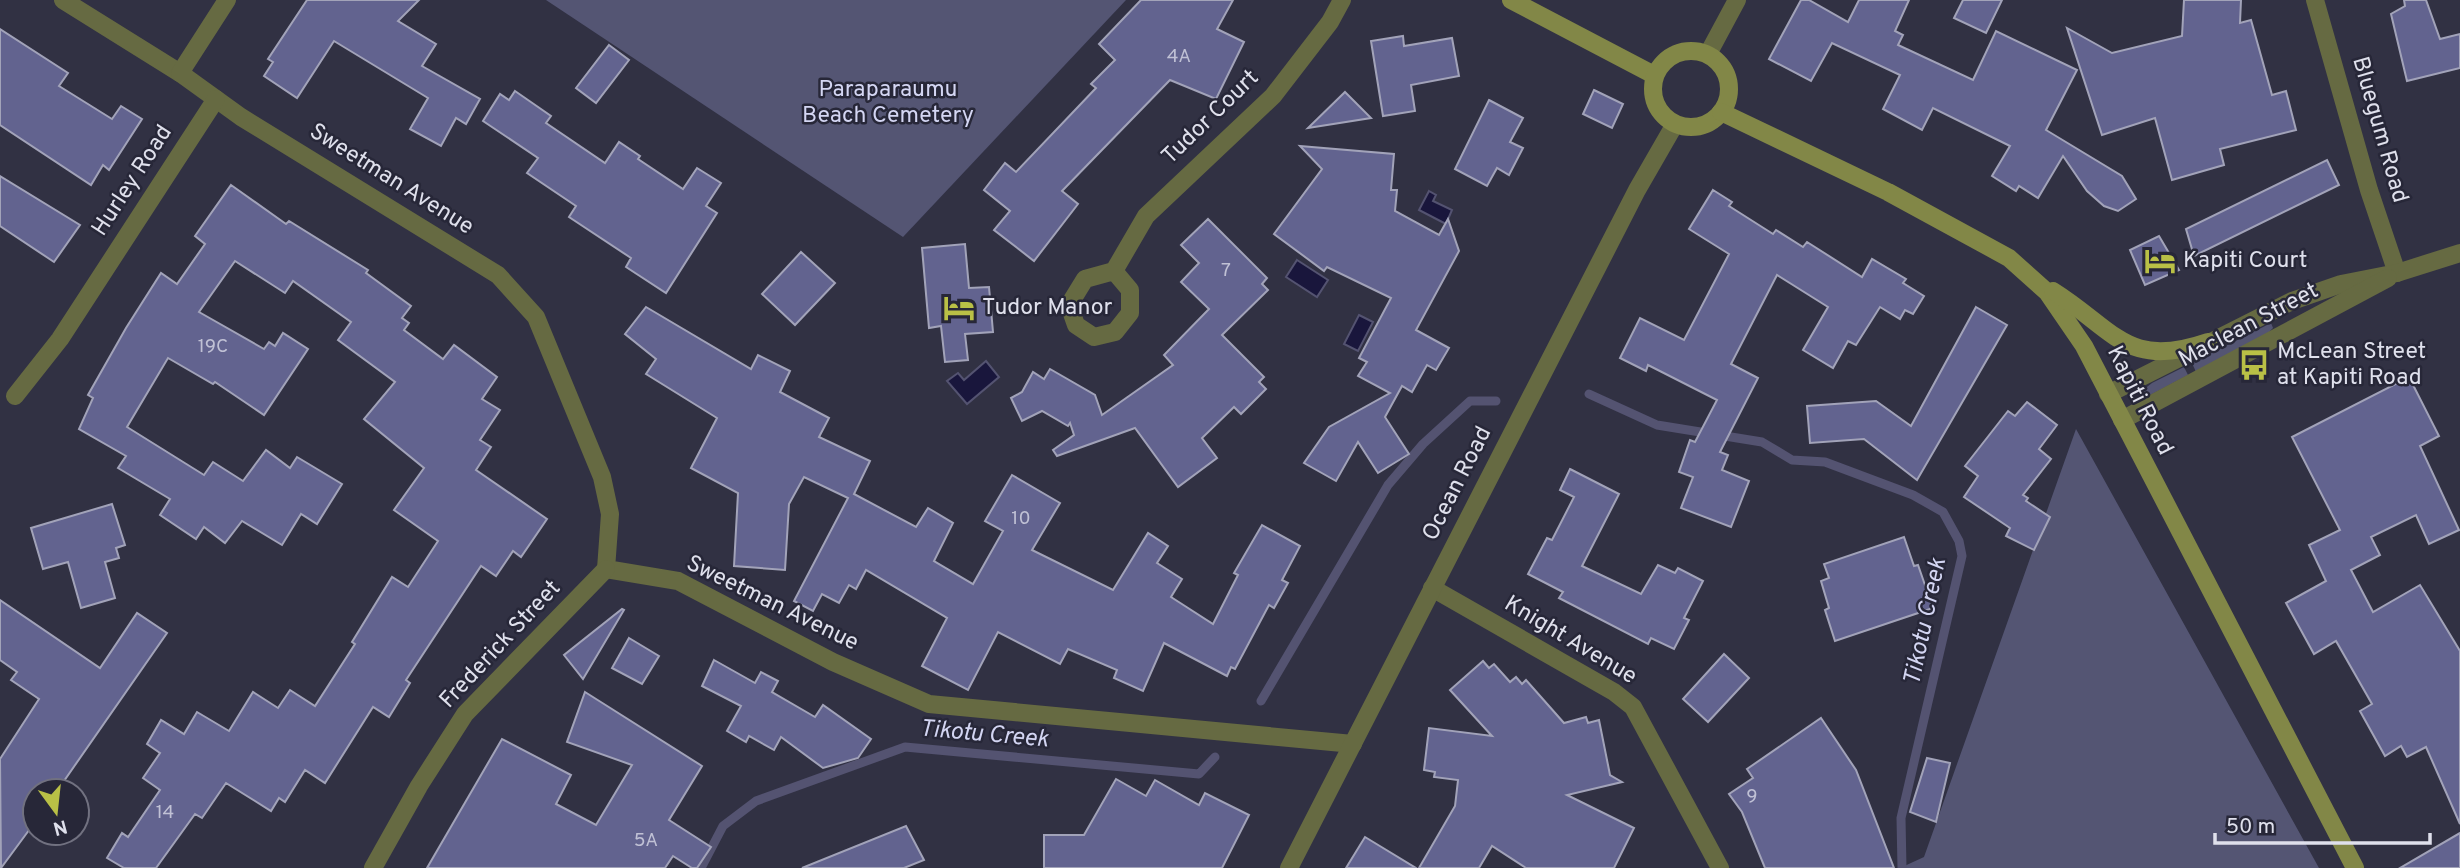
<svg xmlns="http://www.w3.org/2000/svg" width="2460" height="868" viewBox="0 0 2460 868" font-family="Overpass,sans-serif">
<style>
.green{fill:#545573}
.water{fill:#19163c;stroke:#545371;stroke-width:2}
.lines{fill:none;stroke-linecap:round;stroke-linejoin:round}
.stream{stroke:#545371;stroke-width:9}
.building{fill:#62638f;stroke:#a2a3b9;stroke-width:2}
.minor{stroke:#666a42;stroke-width:18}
.secondary{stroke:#828747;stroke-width:18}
.labels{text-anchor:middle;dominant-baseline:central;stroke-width:5;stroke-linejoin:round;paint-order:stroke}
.number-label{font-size:19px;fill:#c0c1d5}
.park-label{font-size:23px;fill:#d4d6f3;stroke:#272738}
.street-label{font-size:23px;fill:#dfe0ec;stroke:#272738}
.poi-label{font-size:23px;fill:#dfe0ec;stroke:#272738;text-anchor:start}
.water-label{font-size:24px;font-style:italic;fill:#d3d5f2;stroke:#272738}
</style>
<rect width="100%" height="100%" fill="#313143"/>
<!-- green -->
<g class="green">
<path d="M546,0H1126L903,237Z"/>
<path d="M2271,323L2273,328L2264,337L2196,372L2192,363Z"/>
<path d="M2184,367L2188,375L2141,400L2138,394L2152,383Z"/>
<path d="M2076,429L2319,868H1900L1924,857Z"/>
</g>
<!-- water -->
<g class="water">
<path d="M1429,191L1436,195L1433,201L1452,210L1446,224L1419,210Z"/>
<path d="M1297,260L1328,280L1317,297L1286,277Z"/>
<path d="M1359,315L1373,322L1358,351L1344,344Z"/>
<path d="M986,361L999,377L967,404L947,381L958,373L964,380Z"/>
</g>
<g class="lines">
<!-- stream -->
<g class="stream">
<path d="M1589,394L1657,425L1762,442L1792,460L1825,462L1913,495L1943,512L1959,541L1962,556L1901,818L1902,868"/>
<path d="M1261,701L1388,485L1423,444L1470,401H1496"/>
<path d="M701,868L723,826L756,801L905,747L1199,774L1215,757"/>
</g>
</g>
<!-- building -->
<g class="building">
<path d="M307,0H419L398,21L436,44L422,66L480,99L466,124L456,118L441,146L410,129L428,98L334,41L297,98L264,76L273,62L268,59Z"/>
<path d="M1141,0H1233L1217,29L1244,42L1216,99L1170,80L1062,191L1078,204L1034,261L994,230L1010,211L984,190L1005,163L1016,172L1096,88L1091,84L1115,60L1099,44Z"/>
<path d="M1801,0H1809L1848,22L1859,0H1909L1895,31L1903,35L1898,45L1973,80L1996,31L2077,70L2046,130L2122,176L2136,199L2118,211L2104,206L2087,191L2063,156L2038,198L2019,186L2016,191L1992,176L2010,146L1933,108L1922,130L1883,109L1900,75L1832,43L1811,81L1769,59Z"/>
<path d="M1963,0H2002L1986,33L1954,18Z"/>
<path d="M2184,0H2241L2240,23L2251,20L2272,95L2286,91L2296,130L2220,149L2224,165L2172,180L2155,118L2102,135L2067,28L2112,53L2182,36Z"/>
<path d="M2404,0H2426L2440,39L2460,34V68L2407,81L2391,14L2405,6Z"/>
<path d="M0,29L68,73L59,86L112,119L121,106L142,119L109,170L103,165L91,185L0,125Z"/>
<path d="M1403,36L1404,46L1452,38L1459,76L1411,85L1415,111L1383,116L1371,41Z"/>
<path d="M609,45L629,60L596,103L576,88Z"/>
<path d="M1594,90L1623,104L1612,128L1583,114Z"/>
<path d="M515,91L551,116L546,123L605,163L619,142L640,156L638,159L683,189L697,168L721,183L706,206L717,213L666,293L626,267L631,258L569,217L576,206L527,173L538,158L483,121L500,94L509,100Z"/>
<path d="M1345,92L1371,118L1308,128Z"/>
<path d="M1489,100L1523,118L1510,142L1523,148L1509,175L1497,168L1487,186L1455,169Z"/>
<path d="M1300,146L1394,154L1391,190H1397L1395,211L1439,235L1448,219L1459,251L1416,330L1449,348L1436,370L1427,365L1412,392L1402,386L1385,417L1409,454L1378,473L1358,442L1336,481L1304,463L1329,427L1390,393L1358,376L1367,362L1359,358L1391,298L1327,267L1324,271L1274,234L1322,169Z"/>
<path d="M2327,160L2339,185L2194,256L2186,229Z"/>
<path d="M0,176L80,225L54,262L0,226Z"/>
<path d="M231,185L286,224L289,221L368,270L366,273L411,306L402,318L409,323L404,330L443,359L454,345L497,377L482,399L500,410L480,440L491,447L476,470L547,519L521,557L513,551L496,576L481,566L406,680L410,683L389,717L373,707L325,783L305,770L285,802L279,798L271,811L226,783L202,818L195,814L156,868H124L107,858L122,833L128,837L160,790L143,778L160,753L147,744L161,720L184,734L197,712L229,731L253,692L278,708L290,690L315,706L355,644L352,642L392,577L408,587L438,541L394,510L424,468L364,419L395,382L338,340L351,322L293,281L285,293L235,261L199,312L264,349L269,342L275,346L283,333L308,349L264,415L215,382L213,384L168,358L127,427L204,475L213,462L243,481L266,450L290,468L297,457L342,484L317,524L301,514L282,545L242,521L225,543L204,527L196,539L160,515L170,499L118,468L126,456L79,429L93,398L88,395L126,328L161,273L177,284L205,244L195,236Z"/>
<path d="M1713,190L1732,202L1729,206L1773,234L1776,230L1803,247L1807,242L1862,277L1872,259L1906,279L1903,283L1924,296L1913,314L1905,310L1900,319L1880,307L1856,345L1848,341L1833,368L1803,350L1828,307L1777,275L1731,364L1758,378L1720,452L1728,455L1722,470L1749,481L1731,527L1681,508L1693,477L1679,472L1690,440L1695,442L1717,400L1648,365L1646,371L1620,358L1640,318L1684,340L1729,254L1689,229Z"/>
<path d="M1208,219L1267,278L1262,284L1268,290L1222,335L1264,377L1259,382L1266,389L1241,414L1234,407L1202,438L1217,458L1178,487L1135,428L1057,456L1053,450L1074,435L1070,423L1068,426L1042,411L1022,421L1011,398L1022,392L1033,372L1044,379L1050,369L1095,395L1102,415L1173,365L1164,355L1209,309L1181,282L1199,263L1181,245Z"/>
<path d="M2159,236L2179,270L2145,285L2130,250Z"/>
<path d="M965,244L969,288L989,287L993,332L965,334L968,360L945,362L941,326L929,328L922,248Z"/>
<path d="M801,252L835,283L795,325L762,294Z"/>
<path d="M646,307L751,369L758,355L790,371L780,392L829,418L819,437L870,461L854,494L916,527L928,508L953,523L934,561L973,584L1003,531L985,521L1012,475L1060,503L1032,550L1113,590L1148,533L1168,546L1157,563L1182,579L1171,597L1213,624L1238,575L1234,573L1262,525L1300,546L1282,580L1288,583L1274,608L1269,605L1235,669L1231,667L1227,676L1164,643L1143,691L1114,678L1117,670L1068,649L1060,664L998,632L968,690L922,666L947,618L866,570L856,589L849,585L839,603L822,594L813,611L794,601L848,498L804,477L789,504L785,570L734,566L738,493L691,468L717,418L646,374L656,359L625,334Z"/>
<path d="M1976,307L2007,325L1917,480L1864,439L1810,443L1807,406L1876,401L1911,426Z"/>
<path d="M2409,377L2439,436L2420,446L2459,530L2429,544L2416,515L2371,537L2380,555L2351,570L2373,612L2420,585L2460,651V824L2426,747L2407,757L2401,746L2385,756L2360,711L2372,704L2336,641L2314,654L2286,603L2326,581L2309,545L2340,530L2292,437Z"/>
<path d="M2027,402L2057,425L2039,449L2051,459L2023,495L2028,498L2026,501L2050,517L2034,550L2006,536L2010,528L1964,497L1978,476L1965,466L2008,411L2015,416Z"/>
<path d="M1570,469L1619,494L1582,566L1641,594L1658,565L1675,573L1678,568L1703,581L1684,618L1689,620L1674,649L1651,638L1648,644L1559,598L1563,592L1528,574L1547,538L1552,540L1574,497L1560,490Z"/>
<path d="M112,504L125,545L116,548L119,558L105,562L115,598L81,608L68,562L43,569L31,528Z"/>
<path d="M1904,537L1914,566L1918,565L1933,608L1835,641L1825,610L1829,608L1821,581L1829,578L1824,564Z"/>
<path d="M0,600L100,668L137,613L167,633L57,791H35V822L1,868L0,759L39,699L11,680L17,672L0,660Z"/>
<path d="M622,609L624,610L583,679L564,655Z"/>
<path d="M629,638L659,656L642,684L612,668Z"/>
<path d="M1724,654L1749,678L1708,722L1683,699Z"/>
<path d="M714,660L755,683L761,672L778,681L772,692L815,717L823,705L871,739L858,758L823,768L781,737L774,750L749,736L746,742L727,731L741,706L702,686Z"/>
<path d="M1483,661L1489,668L1494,664L1510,682L1516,677L1522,684L1526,680L1564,723L1586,717L1588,723L1599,720L1610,775L1622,782L1567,795L1634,828L1614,868H1526L1492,846L1479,868H1419L1455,806L1458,780L1434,777L1435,772L1424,770L1429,728L1492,736L1450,690Z"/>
<path d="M585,692L702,766L669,820L711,847L697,868H692L673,856L665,868H427L502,739L571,775L556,804L596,825L632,765L567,742Z"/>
<path d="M1821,718L1856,770L1894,868H1765L1742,812L1729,794L1753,778L1747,769Z"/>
<path d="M1927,758L1950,763L1936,822L1910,812Z"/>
<path d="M1116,779L1146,796L1155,780L1199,805L1205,793L1249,815L1222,868H1044V835H1084Z"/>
<path d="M906,826L924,860L904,868H802Z"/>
<path d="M2460,833V868H2400Z"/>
<path d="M1365,837L1416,868H1346Z"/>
</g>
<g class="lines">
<!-- minor -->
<g class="minor">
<path d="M63,0L180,73"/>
<path d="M227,0L180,73L241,117L498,275L536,317L602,477L610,514L606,569L678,581L833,662L929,704L1353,744"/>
<path d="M2315,0L2369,190L2397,273"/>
<path d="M1708,54L1737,0"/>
<path d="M1114,271L1130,290V313L1115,332L1094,337L1076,325L1069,305L1085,279L1114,271L1146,216L1273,96L1330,22L1342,0"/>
<path d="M2108,394L2292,301L2341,284L2397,273L2460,253"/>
<path d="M15,396L60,339L216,99"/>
<path d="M2122,420L2388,278"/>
<path d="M1432,588L1614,692L1633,707L1720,868"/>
<path d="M373,868L419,786L465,714L606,569"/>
<path d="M1289,868L1637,190L1675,124"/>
</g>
<!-- secondary -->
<g class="secondary">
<path d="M1511,0L1654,75"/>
<circle cx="1691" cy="89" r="38"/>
<path d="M1721,112L1888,192L2009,258L2047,292L2084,346L2355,868"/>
<path d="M2053,291C2115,330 2127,370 2208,342"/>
</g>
</g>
<!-- icons -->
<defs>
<symbol id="hotel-bare" viewBox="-9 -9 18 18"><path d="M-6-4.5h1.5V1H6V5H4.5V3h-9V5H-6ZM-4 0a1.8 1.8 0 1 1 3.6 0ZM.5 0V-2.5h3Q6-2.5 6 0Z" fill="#b9c046" stroke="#272738" stroke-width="2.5" paint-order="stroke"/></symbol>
<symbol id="bus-bare" viewBox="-9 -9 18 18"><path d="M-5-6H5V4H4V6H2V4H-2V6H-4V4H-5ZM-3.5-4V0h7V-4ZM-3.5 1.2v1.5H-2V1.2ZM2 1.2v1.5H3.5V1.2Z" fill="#b9c046" stroke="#272738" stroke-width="2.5" paint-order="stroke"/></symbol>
</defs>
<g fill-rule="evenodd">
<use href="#hotel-bare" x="2138" y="239" width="44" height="44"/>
<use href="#hotel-bare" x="937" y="286" width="44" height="44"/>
<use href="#bus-bare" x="2232" y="343" width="44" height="44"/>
</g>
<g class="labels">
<!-- number labels -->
<g class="number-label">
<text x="1179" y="57">4A</text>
<text x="1226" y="271">7</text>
<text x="213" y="347">19C</text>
<text x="1021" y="519">10</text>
<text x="1752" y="797">9</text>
<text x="165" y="813">14</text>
<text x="646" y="841">5A</text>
</g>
<!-- park labels -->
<g class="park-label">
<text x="888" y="90">Paraparaumu<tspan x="888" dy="26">Beach Cemetery</tspan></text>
</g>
<!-- street labels -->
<g class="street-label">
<text transform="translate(1211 118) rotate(-44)">Tudor Court</text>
<text transform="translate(2379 130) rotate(74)">Bluegum Road</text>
<text transform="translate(391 180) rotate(32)">Sweetman Avenue</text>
<text transform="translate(133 181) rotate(-57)">Hurley Road</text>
<text transform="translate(2249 326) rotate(-28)">Maclean Street</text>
<text transform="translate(2139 401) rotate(63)">Kapiti Road</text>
<text transform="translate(1458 484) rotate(-63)">Ocean Road</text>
<text transform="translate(772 604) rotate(26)">Sweetman Avenue</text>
<text transform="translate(1570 641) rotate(31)">Knight Avenue</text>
<text transform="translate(501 645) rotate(-47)">Frederick Street</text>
</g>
<!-- poi labels -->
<g class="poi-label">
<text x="2183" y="261">Kapiti Court</text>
<text x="982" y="308">Tudor Manor</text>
<text x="2277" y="352">McLean Street<tspan x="2277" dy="26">at Kapiti Road</tspan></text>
</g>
<!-- water labels -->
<g class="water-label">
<text transform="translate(1926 622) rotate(-78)">Tikotu Creek</text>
<text transform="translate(984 735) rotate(5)">Tikotu Creek</text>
</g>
</g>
<!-- north arrow -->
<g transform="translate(56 812) rotate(165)"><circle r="33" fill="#272738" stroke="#717180" stroke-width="2"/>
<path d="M0-5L12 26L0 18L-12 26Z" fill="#b9c046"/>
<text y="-10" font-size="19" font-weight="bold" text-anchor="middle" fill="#dfe0ec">N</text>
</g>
<!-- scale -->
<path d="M2215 833v10h215v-10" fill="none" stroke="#dfe0ec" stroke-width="3.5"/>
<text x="2226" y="833" font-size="21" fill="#dfe0ec" stroke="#272738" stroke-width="5" paint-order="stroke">50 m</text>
</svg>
